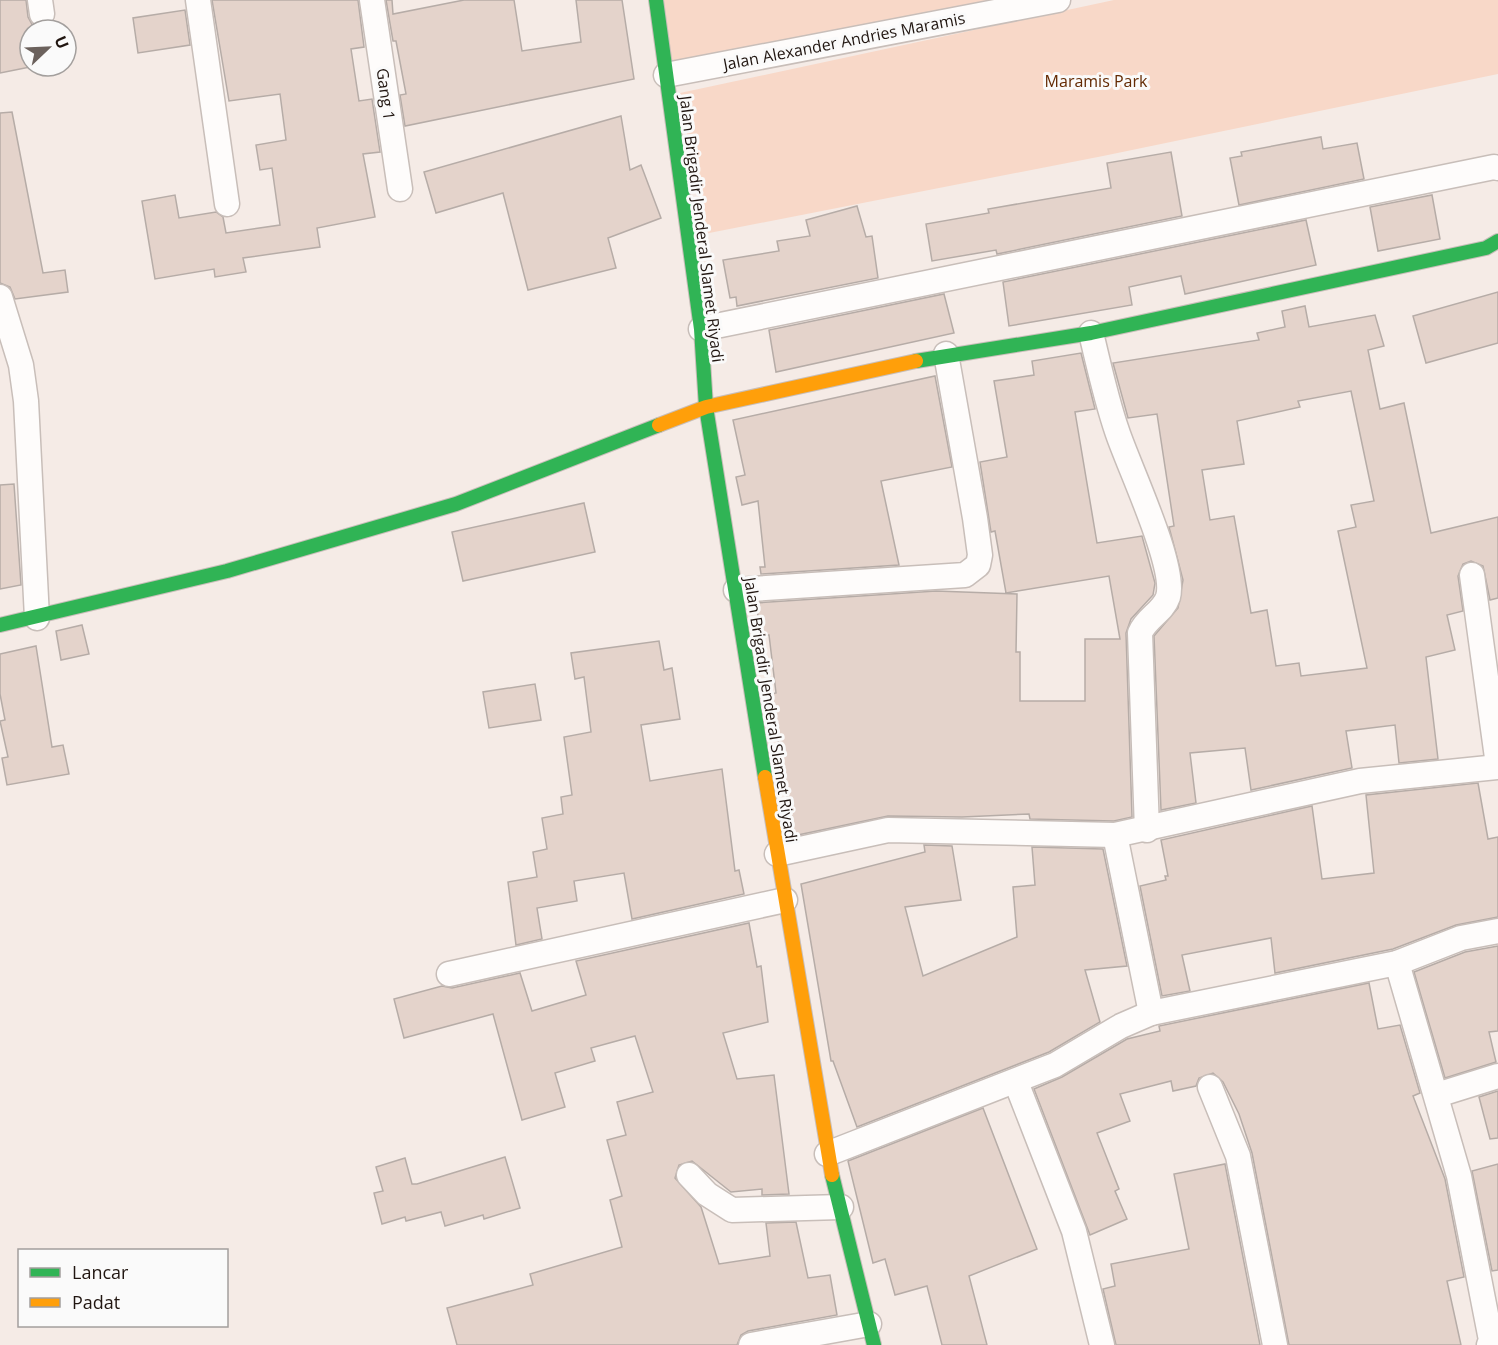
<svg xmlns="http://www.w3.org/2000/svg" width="1498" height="1345" viewBox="0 0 1498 1345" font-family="'Open Sans',sans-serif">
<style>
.green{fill:#f8d8c8}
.building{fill:#e4d3cb;stroke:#b6aca7;stroke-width:1.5;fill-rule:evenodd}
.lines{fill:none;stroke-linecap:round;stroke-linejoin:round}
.street-casing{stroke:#c8beb9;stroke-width:27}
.fast-casing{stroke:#c8beb9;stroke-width:16}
.slow-casing{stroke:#c8beb9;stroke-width:16}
.street{stroke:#fefcfb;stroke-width:24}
.fast{stroke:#30b455;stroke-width:14}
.slow{stroke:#ff9f0a;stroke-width:14}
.labels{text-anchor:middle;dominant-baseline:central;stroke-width:6;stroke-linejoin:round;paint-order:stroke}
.street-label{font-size:16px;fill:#211611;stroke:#fafafa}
.park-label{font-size:16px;fill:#632a03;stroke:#fafafa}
</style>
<rect width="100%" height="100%" fill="#f5ebe6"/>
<!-- green -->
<g class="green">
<path d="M659,0H992L669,64Z"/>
<path d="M1114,0H1498V74L1103,156L704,234L680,93Z"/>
</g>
<!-- building -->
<g class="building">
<path d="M0,0H26L28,17L35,30H30V66H35L0,73Z"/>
<path d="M212,0H358L364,47L351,49L359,101L372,99L380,152L363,154L375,217L317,228L320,247L243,258L246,272L215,277L214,269L155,279L142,201L175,195L179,218L216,212L223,217L226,233L280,225L272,168L260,170L256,145L286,140L280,94L229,101Z"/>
<path d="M386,0H392L393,14L464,0H514L522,51L581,42L576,0H622L634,79L405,126L400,95L406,94L396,41H393Z"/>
<path d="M185,10L190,45L138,53L133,18Z"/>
<path d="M12,112L43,273L65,270L68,292L15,299L10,287L0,283V113Z"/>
<path d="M621,116L630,170L641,165L661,218L608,238L616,268L528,290L503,193L436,213L424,172Z"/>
<path d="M1321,137L1323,149L1357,143L1364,179L1239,205L1230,158L1242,156L1241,152Z"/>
<path d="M1171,152L1182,216L997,254L996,250L932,261L926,224L989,213L988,209L1111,188L1107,163Z"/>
<path d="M1432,195L1440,239L1378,251L1370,207Z"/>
<path d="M857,206L866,237L872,236L878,278L737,306L736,297L730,298L723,260L779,251L777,241L810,236L806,220Z"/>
<path d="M1306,220L1316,265L1185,294L1181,276L1129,287L1132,305L1009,326L1003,282Z"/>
<path d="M1498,292V343L1426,363L1413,316Z"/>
<path d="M944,294L954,333L776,372L769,330Z"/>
<path d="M1305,306L1309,327L1375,315L1384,346L1368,350L1380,409L1404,403L1431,533L1498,517V598L1490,600L1483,566L1471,561L1463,564L1458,576L1463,611L1447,615L1455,650L1426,657L1438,759L1399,763L1395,725L1346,731L1352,768L1251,790L1245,748L1190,753L1196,803L1161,810L1154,636L1178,608L1183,580L1169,527L1174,526L1157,414L1128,418L1113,363L1259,340L1257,333L1285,327L1282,311ZM1351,391L1374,501L1351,505L1356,527L1338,531L1367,668L1301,676L1299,663L1276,666L1267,610L1251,613L1234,516L1210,520L1202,470L1244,464L1237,421L1300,407L1298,401Z"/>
<path d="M1081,353L1095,409L1075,412L1097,543L1142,536L1155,583L1153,595L1131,619L1126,633L1132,817L1114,821L1030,819L1029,814L962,817L888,816L793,836L771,694L776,693L769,635H761L756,603L936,591L1017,594L1016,652H1020V701H1085V639H1120L1109,576L1006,593L995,531L991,532L980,462L1007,457L994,381L1034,375L1032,361Z"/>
<path d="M935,376L952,467L881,481L899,565L761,574L760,567H765L758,501L742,505L736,477L745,475L733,420Z"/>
<path d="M14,484L21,585L0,589V485Z"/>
<path d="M584,503L595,552L463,581L452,532Z"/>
<path d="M82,625L89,654L61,660L56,631Z"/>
<path d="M659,641L664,670L672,668L680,719L641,725L650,781L722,769L735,871L739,870L744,894L632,919L624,873L574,881L577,901L537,908L542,939L516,945L508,882L537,877L533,852L547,849L542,818L563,814L561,797L572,795L564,737L591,732L584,677L575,679L571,653Z"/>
<path d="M36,646L52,747L63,745L69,774L7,785L2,758L8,757L0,721L5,720L0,694V654Z"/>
<path d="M535,684L541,720L489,728L483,692Z"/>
<path d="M1478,783L1488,839L1498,837V917L1456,925L1393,949L1275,973L1271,938L1182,955L1190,991L1162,996L1140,886L1166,880L1165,876H1168L1161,840L1312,806L1322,879L1374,873L1366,795Z"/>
<path d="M924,845L952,846L961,900L905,907L923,976L1017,937L1013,887L1035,885L1032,847L1103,849L1127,966L1085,970L1100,1022L1049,1052L857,1127L833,1061H831L801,884L925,852Z"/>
<path d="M749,923L757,967L761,966L768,1022L723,1033L737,1079L774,1075L789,1194L762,1195V1189L731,1192L692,1161L679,1165L675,1178L701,1207L719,1264L770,1256L766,1223L796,1222L808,1278L830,1275L837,1315L748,1331L741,1335L737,1345H457L447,1308L533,1285L530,1274L622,1247L610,1200L622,1196L607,1140L626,1135L617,1102L653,1092L635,1036L591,1048L595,1061L555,1073L565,1107L522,1120L493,1014L404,1038L394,999L442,986L452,988L520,973L532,1011L586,995L576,961Z"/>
<path d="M1498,946V1031L1489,1032L1496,1062L1445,1078L1414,972L1465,952Z"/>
<path d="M1369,983L1378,1029L1400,1025L1420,1093L1413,1096L1445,1179L1464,1277L1447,1281L1461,1345H1289L1252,1153L1239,1114L1223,1082L1213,1073L1199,1078L1196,1086L1173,1091L1171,1081L1120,1094L1130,1121L1097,1133L1119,1189L1115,1191L1127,1219L1090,1235L1034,1089L1062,1077L1127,1039L1160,1031L1159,1026Z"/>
<path d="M1498,1091V1138L1490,1139L1479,1097Z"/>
<path d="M983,1108L1037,1249L969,1276L987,1345H942L927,1286L895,1295L885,1259L873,1263L848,1161Z"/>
<path d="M505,1157L520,1208L484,1219L483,1215L445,1226L441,1212L406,1221L405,1217L382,1224L374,1193L383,1191L376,1167L405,1158L412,1184H417Z"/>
<path d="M1225,1164L1260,1345H1116L1103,1289L1115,1286L1111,1264L1189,1249L1174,1174Z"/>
<path d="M1498,1164V1270L1492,1271L1472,1171Z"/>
</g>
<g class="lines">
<defs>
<g id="street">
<path d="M40,0L42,14"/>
<path d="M198,0L227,204"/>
<path d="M372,0L400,189"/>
<path d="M666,75L1058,0"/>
<path d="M0,297L21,365L26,401L37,618"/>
<path d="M701,329L1494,167L1498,168"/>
<path d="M1091,333C1099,366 1106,399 1117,431C1128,465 1177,567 1168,597C1163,612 1146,618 1140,633L1147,830"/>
<path d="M1472,575L1498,765"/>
<path d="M736,590L965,575L978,565L980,555L975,518L946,354"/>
<path d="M1115,835L1151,1013"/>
<path d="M777,854L888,830L1115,835L1360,781L1498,767"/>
<path d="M1397,963L1459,1176L1491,1340L1489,1345"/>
<path d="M449,974L785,900"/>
<path d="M1016,1082L1074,1231L1102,1345"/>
<path d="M1210,1087L1238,1156L1275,1345"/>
<path d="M1437,1095L1498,1076"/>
<path d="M827,1154L1055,1065L1121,1026L1151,1013L1397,963L1461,938L1498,931"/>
<path d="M689,1175L707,1194L732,1210L841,1207"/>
<path d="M751,1345L869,1324"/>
</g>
<g id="fast">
<path d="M656,0L701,329L706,407L765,777"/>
<path d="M916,361L1091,333L1486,248L1498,241"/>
<path d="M0,625L227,571L456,504L659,425"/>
<path d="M832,1175L874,1345"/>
</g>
<g id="slow">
<path d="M659,425L706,407L916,361"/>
<path d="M765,777L832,1175"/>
</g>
</defs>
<!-- street casing -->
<use href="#street" class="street-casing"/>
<!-- fast casing -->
<use href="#fast" class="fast-casing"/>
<!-- slow casing -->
<use href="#slow" class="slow-casing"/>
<!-- street -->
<use href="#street" class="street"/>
<!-- fast -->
<use href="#fast" class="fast"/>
<!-- slow -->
<use href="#slow" class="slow"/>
</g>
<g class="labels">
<!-- street labels -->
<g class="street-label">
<text transform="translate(844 41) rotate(-11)">Jalan Alexander Andries Maramis</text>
<text transform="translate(386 94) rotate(82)">Gang 1</text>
<text transform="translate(702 229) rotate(83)">Jalan Brigadir Jenderal Slamet Riyadi</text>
<text transform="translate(771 710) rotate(81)">Jalan Brigadir Jenderal Slamet Riyadi</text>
</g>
<!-- park labels -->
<g class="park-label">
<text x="1096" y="81">Maramis Park</text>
</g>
</g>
<!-- legend -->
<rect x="18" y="1249" width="210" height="78" fill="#fafafa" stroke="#a39f9d" stroke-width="1.5"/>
<rect x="30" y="1268" width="30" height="9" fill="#30b455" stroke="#a39f9d" stroke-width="1.5"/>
<text x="72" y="1279" font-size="18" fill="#211611">Lancar</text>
<rect x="30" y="1298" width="30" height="9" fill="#ff9f0a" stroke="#a39f9d" stroke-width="1.5"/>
<text x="72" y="1309" font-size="18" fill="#211611">Padat</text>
<!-- north arrow -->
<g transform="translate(48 48) rotate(67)"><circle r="28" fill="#fafafa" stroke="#a39f9d" stroke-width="1.5"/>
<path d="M0-4.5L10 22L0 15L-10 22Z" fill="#6b615c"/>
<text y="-9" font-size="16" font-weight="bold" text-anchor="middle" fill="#211611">U</text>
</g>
</svg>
